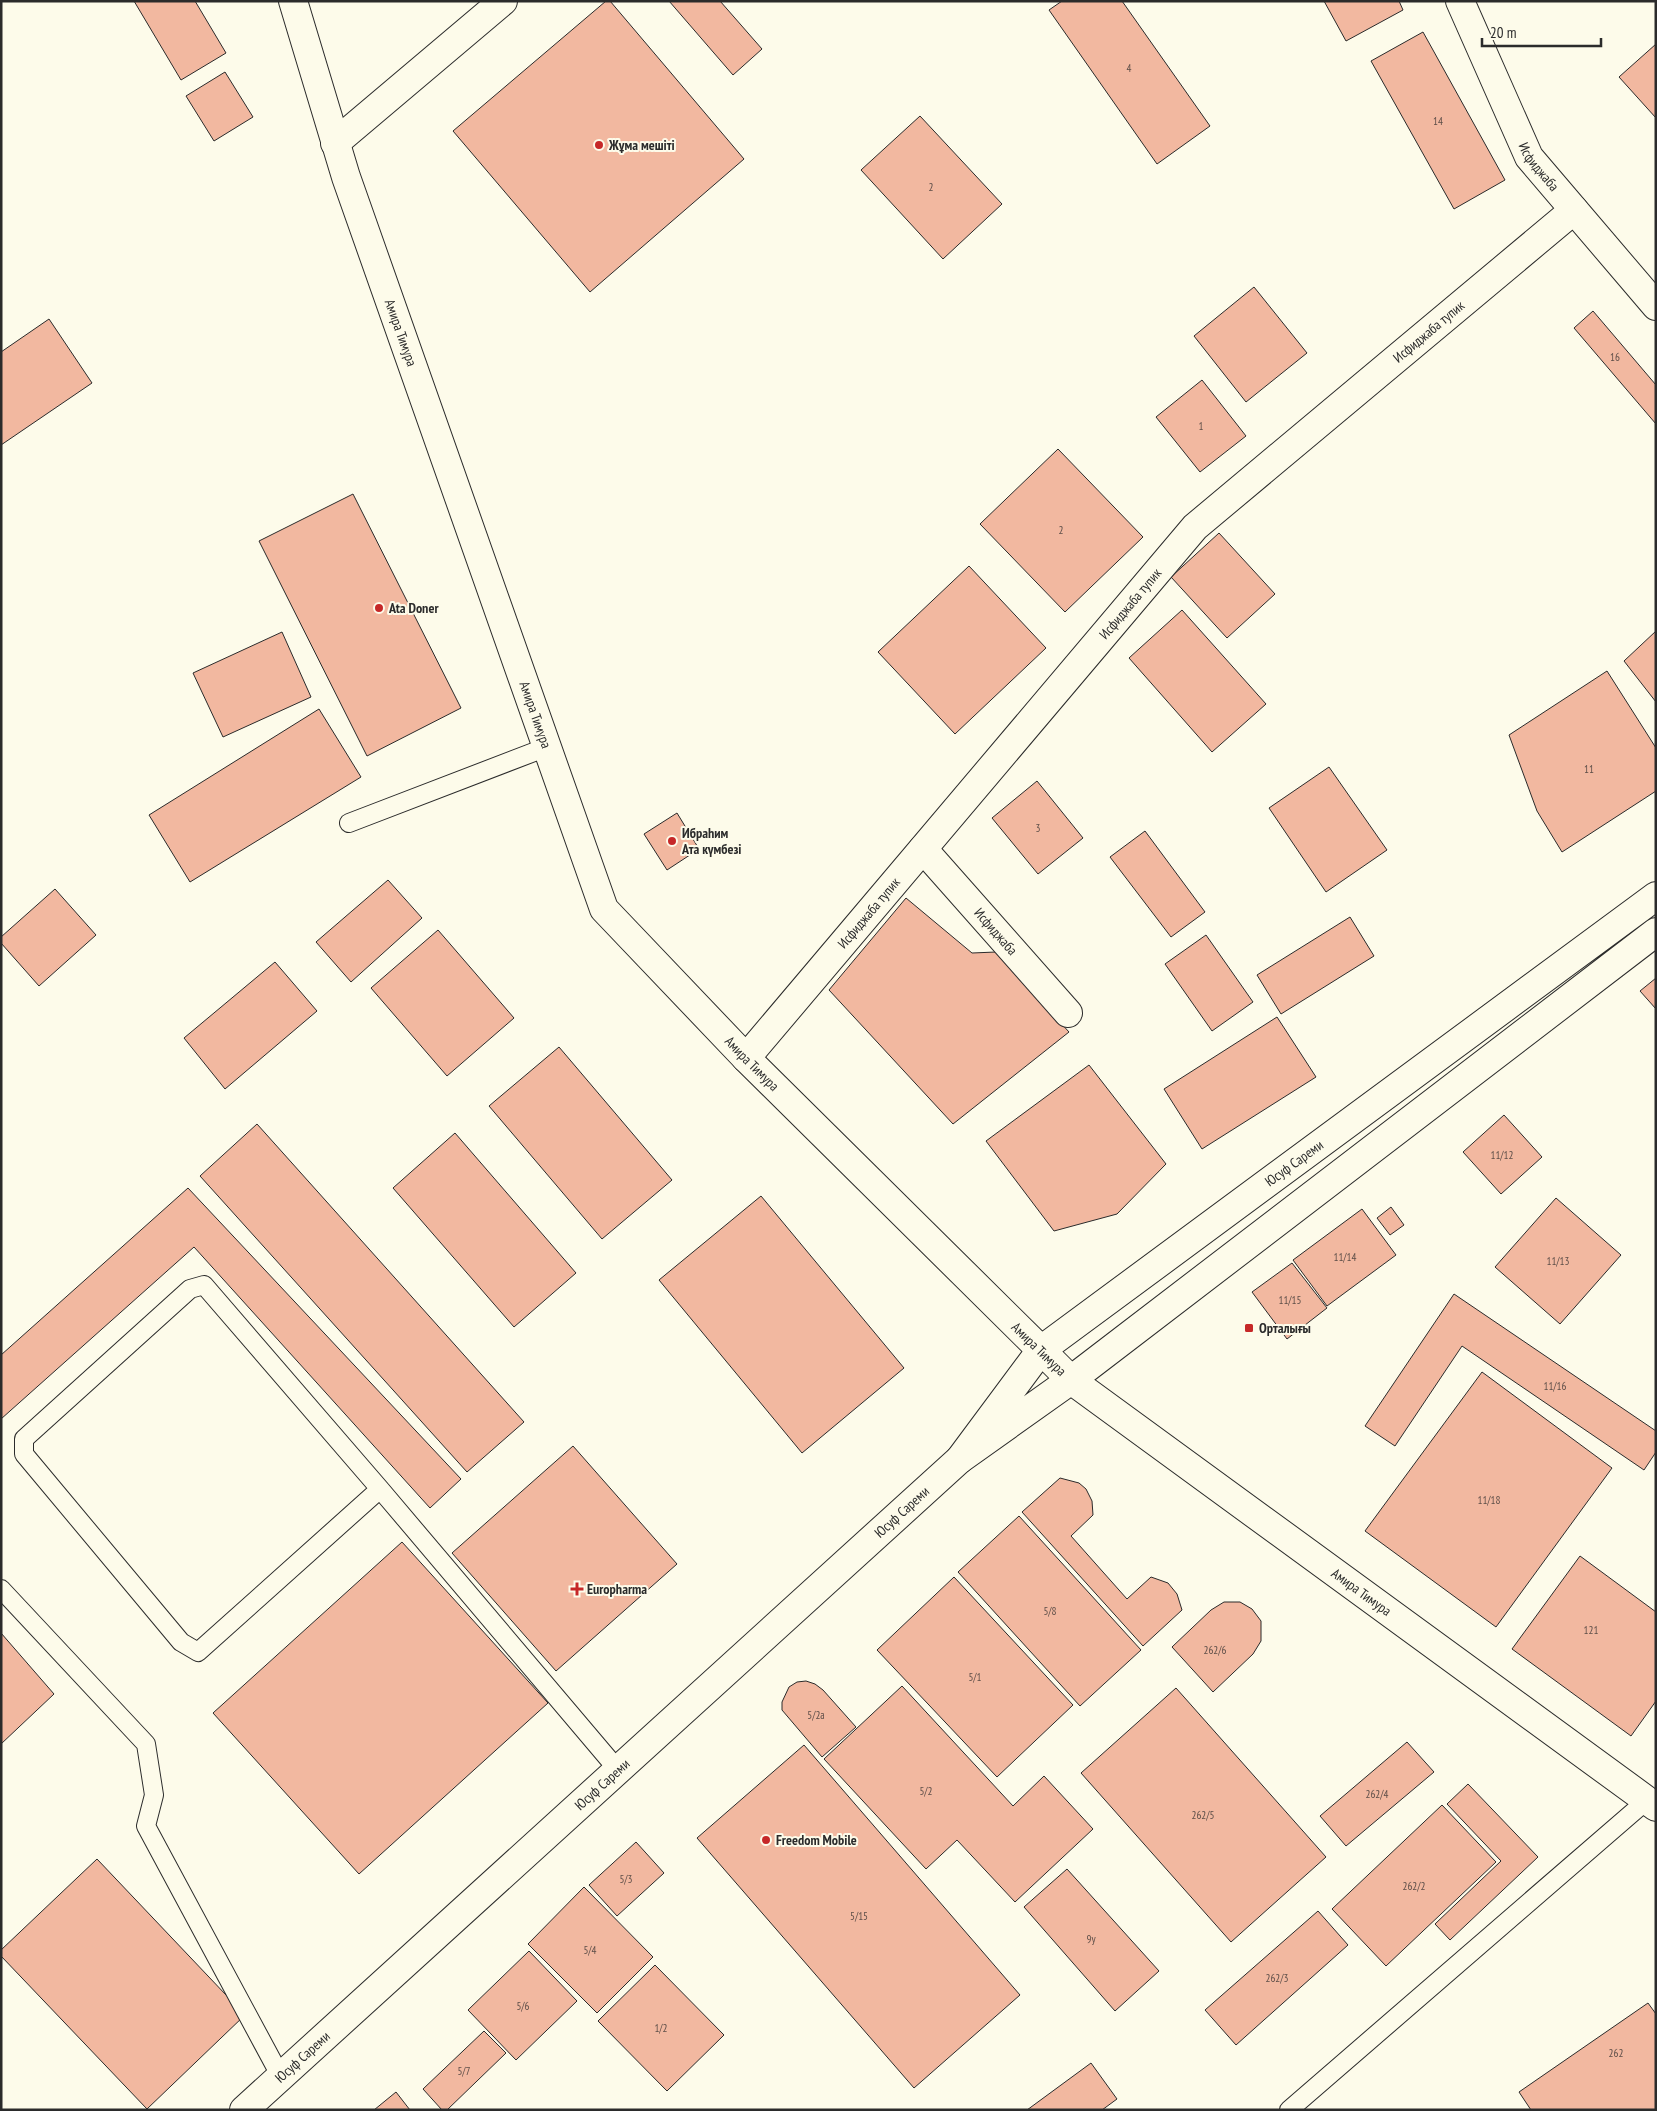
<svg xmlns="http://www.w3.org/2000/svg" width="1657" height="2111" viewBox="0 0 1657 2111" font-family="'PT Sans Narrow',sans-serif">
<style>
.building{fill:#f2b8a0;stroke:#2b2b2b}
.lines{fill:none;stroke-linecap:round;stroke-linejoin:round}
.lane-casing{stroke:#2b2b2b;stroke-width:20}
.street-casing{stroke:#2b2b2b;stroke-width:30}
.secondary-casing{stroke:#2b2b2b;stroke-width:30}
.lane{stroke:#fdfbea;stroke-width:18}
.street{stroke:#fdfbea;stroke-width:28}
.secondary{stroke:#fdfbea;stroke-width:28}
.poi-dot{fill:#c62828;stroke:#fdfbea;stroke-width:2}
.labels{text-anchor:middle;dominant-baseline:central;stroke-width:4;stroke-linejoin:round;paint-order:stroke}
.number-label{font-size:11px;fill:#5d4e48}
.poi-label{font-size:14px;font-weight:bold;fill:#2b2b2b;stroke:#fdfbea;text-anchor:start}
.street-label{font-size:14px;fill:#2b2b2b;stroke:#fdfbea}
</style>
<rect width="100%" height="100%" fill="#fdfbea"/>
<!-- building -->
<g class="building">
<path d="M134,1H195L226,53L181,80Z"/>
<path d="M606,1H610L744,159L590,292L453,131Z"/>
<path d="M669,1H720L762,49L733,75Z"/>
<path d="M1062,1H1122L1210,126L1157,164L1049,10Z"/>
<path d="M1324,1H1399L1403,10L1346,41Z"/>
<path d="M1423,32L1505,180L1454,209L1371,61Z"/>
<path d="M1656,44V118L1619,77Z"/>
<path d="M225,72L253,117L214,141L186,96Z"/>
<path d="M920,116L1002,204L943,259L861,170Z"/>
<path d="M1254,287L1307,353L1246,402L1194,336Z"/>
<path d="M1593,311L1656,385V424L1574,328Z"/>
<path d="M49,319L92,383L1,445V352Z"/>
<path d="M1202,380L1246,436L1200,472L1156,417Z"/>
<path d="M1058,449L1143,537L1065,612L980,524Z"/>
<path d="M353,494L461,708L367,756L259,541Z"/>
<path d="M1219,533L1275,594L1227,638L1171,577Z"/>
<path d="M969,566L1046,648L955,734L878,652Z"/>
<path d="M1182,610L1266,704L1212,752L1129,658Z"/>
<path d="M1656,631V702L1624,661Z"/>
<path d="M282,632L311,697L223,737L193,673Z"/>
<path d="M1607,671L1656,748V791L1562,852L1537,811L1509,735Z"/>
<path d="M319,709L361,777L190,882L149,815Z"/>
<path d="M1329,767L1387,850L1326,892L1269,808Z"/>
<path d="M1037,781L1083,838L1038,874L992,818Z"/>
<path d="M677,813L699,849L667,870L644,834Z"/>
<path d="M1145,831L1205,912L1171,937L1110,857Z"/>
<path d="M388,880L422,918L351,982L316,942Z"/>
<path d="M55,889L96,935L39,986L1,943V937Z"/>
<path d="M906,898L972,953L996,952L1069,1032L953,1124L829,990Z"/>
<path d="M1350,917L1374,956L1281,1014L1257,975Z"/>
<path d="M438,930L514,1018L447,1076L371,988Z"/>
<path d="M1206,935L1253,1002L1212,1031L1165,964Z"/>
<path d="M275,962L317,1011L225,1089L184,1038Z"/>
<path d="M1656,978V1009L1640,991Z"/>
<path d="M1277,1017L1316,1077L1202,1149L1164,1089Z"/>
<path d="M559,1047L672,1180L602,1239L489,1106Z"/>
<path d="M1089,1065L1166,1164L1117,1214L1054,1231L986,1141Z"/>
<path d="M1504,1115L1542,1157L1501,1194L1463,1152Z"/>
<path d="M257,1124L524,1422L467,1472L200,1176Z"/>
<path d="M455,1133L576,1273L514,1327L393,1188Z"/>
<path d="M188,1188L461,1479L430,1508L194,1247L1,1419V1355Z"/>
<path d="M761,1196L904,1368L802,1453L659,1280Z"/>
<path d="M1556,1198L1621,1255L1560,1324L1495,1267Z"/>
<path d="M1391,1207L1404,1225L1390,1235L1377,1218Z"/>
<path d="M1362,1209L1396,1255L1327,1306L1293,1260Z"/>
<path d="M1292,1263L1327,1308L1287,1339L1252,1292Z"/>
<path d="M1454,1294L1656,1431V1452L1644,1470L1462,1346L1395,1446L1365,1426Z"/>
<path d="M1482,1372L1612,1468L1496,1627L1365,1531Z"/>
<path d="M573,1446L677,1564L556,1671L452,1553Z"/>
<path d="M1060,1478L1079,1483L1086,1489L1092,1501L1093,1515L1071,1536L1127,1599L1151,1577L1168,1583L1177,1594L1182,1610L1143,1646L1022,1512Z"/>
<path d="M1019,1516L1141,1650L1080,1706L958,1572Z"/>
<path d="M402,1542L548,1703L359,1874L213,1713Z"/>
<path d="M1580,1556L1656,1612V1701L1631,1736L1512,1649Z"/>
<path d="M954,1577L1073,1705L997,1777L877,1650Z"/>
<path d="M1224,1602H1240L1252,1609L1261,1621V1641L1253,1654L1213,1692L1172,1647L1211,1610Z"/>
<path d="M1,1633L54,1694L1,1744Z"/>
<path d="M806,1681L815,1684L823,1690L856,1727L822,1757L782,1710V1702L789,1687L797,1682Z"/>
<path d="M902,1686L1013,1806L1044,1776L1093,1829L1015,1902L957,1840L926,1869L824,1759Z"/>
<path d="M1176,1688L1326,1857L1231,1942L1081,1773Z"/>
<path d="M1407,1742L1434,1772L1346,1846L1320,1816Z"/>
<path d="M804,1745L1020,1995L914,2088L697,1838Z"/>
<path d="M1468,1784L1538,1857L1450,1940L1435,1924L1501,1861L1447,1804Z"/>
<path d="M1442,1805L1496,1862L1386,1966L1332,1909Z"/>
<path d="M636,1842L664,1873L617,1916L589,1885Z"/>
<path d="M97,1859L245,2015L147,2109L1,1956V1950Z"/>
<path d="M1067,1869L1159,1971L1115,2011L1024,1907Z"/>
<path d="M584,1887L653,1957L597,2013L528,1944Z"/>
<path d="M1318,1911L1348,1945L1236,2045L1205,2010Z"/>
<path d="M529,1951L577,2001L516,2060L468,2010Z"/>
<path d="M655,1965L724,2035L667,2091L598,2021Z"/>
<path d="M1648,2003L1656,2014V2110H1531L1519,2092Z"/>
<path d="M484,2031L506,2053L447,2110H442L423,2089Z"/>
<path d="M1091,2063L1117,2099L1102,2110H1027Z"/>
<path d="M396,2092L410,2110H374Z"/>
</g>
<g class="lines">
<defs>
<g id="lane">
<path d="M349,823L547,747"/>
<path d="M380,1489L198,1652L181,1642L24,1454V1439L190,1289L204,1285L380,1489L618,1770"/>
<path d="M1,1589L146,1744L154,1795L146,1826L281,2077"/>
<path d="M1289,2110L1646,1801"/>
</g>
<g id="street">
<path id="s1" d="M293,1L346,177L604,909L746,1058L1041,1350"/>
<path id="s2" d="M1460,1L1529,157L1656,306"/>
<path d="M335,143L503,1"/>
<path id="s3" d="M923,849L1068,1013"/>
<path id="s4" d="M746,1058L1195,527L1574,210"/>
</g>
<g id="secondary">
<path d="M1656,896L1041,1350L960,1459L1071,1380L1656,932"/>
<path id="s5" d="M1041,1350L1071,1380L1656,1807"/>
<path id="s6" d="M244,2110L960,1459"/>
</g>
</defs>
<!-- lane casing -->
<use href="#lane" class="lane-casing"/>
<!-- street casing -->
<use href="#street" class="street-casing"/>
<!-- secondary casing -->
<use href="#secondary" class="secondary-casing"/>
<!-- lane -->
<use href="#lane" class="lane"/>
<!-- street -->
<use href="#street" class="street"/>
<!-- secondary -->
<use href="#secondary" class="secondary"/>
</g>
<!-- markers -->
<g class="poi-dot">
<circle cx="599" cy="145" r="5"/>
<circle cx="379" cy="608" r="5"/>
<circle cx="672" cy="841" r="5"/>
<rect x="1244" y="1323" width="10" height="10" rx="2.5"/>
<path d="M574.5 1581.5h5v5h5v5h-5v5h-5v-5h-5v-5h5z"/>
<circle cx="766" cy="1840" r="5"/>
</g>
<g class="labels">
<!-- number labels -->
<g class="number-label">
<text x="1129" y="68">4</text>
<text x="1438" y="121">14</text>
<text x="931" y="187">2</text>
<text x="1615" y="357">16</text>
<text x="1201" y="426">1</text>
<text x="1061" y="530">2</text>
<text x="1589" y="769">11</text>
<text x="1038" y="828">3</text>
<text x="1502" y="1155">11/12</text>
<text x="1345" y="1257">11/14</text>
<text x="1558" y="1261">11/13</text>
<text x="1290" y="1300">11/15</text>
<text x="1555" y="1386">11/16</text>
<text x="1489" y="1500">11/18</text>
<text x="1050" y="1611">5/8</text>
<text x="1591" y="1630">121</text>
<text x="1215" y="1650">262/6</text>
<text x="975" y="1677">5/1</text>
<text x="816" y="1715">5/2а</text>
<text x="926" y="1791">5/2</text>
<text x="1377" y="1794">262/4</text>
<text x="1203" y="1815">262/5</text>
<text x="626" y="1879">5/3</text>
<text x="1414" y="1886">262/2</text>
<text x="859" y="1916">5/15</text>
<text x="1091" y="1939">9у</text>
<text x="590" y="1950">5/4</text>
<text x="1277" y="1978">262/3</text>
<text x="523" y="2006">5/6</text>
<text x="661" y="2028">1/2</text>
<text x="1616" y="2053">262</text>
<text x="464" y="2071">5/7</text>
</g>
<!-- poi labels -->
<g class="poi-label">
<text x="609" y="145">Жұма мешіті</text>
<text x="389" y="608">Ata Doner</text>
<text x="682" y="833">Ибраhим<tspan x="682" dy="16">Ата күмбезі</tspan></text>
<text x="1259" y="1328">Орталығы</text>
<text x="587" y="1589">Europharma</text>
<text x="776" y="1840">Freedom Mobile</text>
</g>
<!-- street labels -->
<g class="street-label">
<text stroke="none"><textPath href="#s2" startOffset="184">Исфиджаба</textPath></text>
<text stroke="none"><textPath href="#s4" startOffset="1000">Исфиджаба тупик</textPath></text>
<text stroke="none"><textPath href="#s1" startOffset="349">Амира Тимура</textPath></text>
<text stroke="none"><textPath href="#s4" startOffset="595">Исфиджаба тупик</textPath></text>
<text stroke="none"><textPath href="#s1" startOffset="754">Амира Тимура</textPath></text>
<text stroke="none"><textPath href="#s4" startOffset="190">Исфиджаба тупик</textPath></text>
<text stroke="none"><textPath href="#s3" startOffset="110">Исфиджаба</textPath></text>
<text stroke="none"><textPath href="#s1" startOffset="1174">Амира Тимура</textPath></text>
<text transform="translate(1294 1163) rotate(-36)">Юсуф Сареми</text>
<text transform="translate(1039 1349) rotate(44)">Амира Тимура</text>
<text stroke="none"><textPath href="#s6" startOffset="889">Юсуф Сареми</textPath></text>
<text stroke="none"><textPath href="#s5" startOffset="402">Амира Тимура</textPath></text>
<text stroke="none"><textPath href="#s6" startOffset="484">Юсуф Сареми</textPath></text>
<text stroke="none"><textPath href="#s6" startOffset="79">Юсуф Сареми</textPath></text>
</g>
</g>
<!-- border -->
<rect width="1657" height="2111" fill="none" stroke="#2b2b2b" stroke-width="5"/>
<!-- scale -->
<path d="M1482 38v8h119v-8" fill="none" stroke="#2b2b2b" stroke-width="2.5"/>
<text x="1490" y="38" font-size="15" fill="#2b2b2b" stroke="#fdfbea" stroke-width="4" paint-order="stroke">20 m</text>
</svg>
